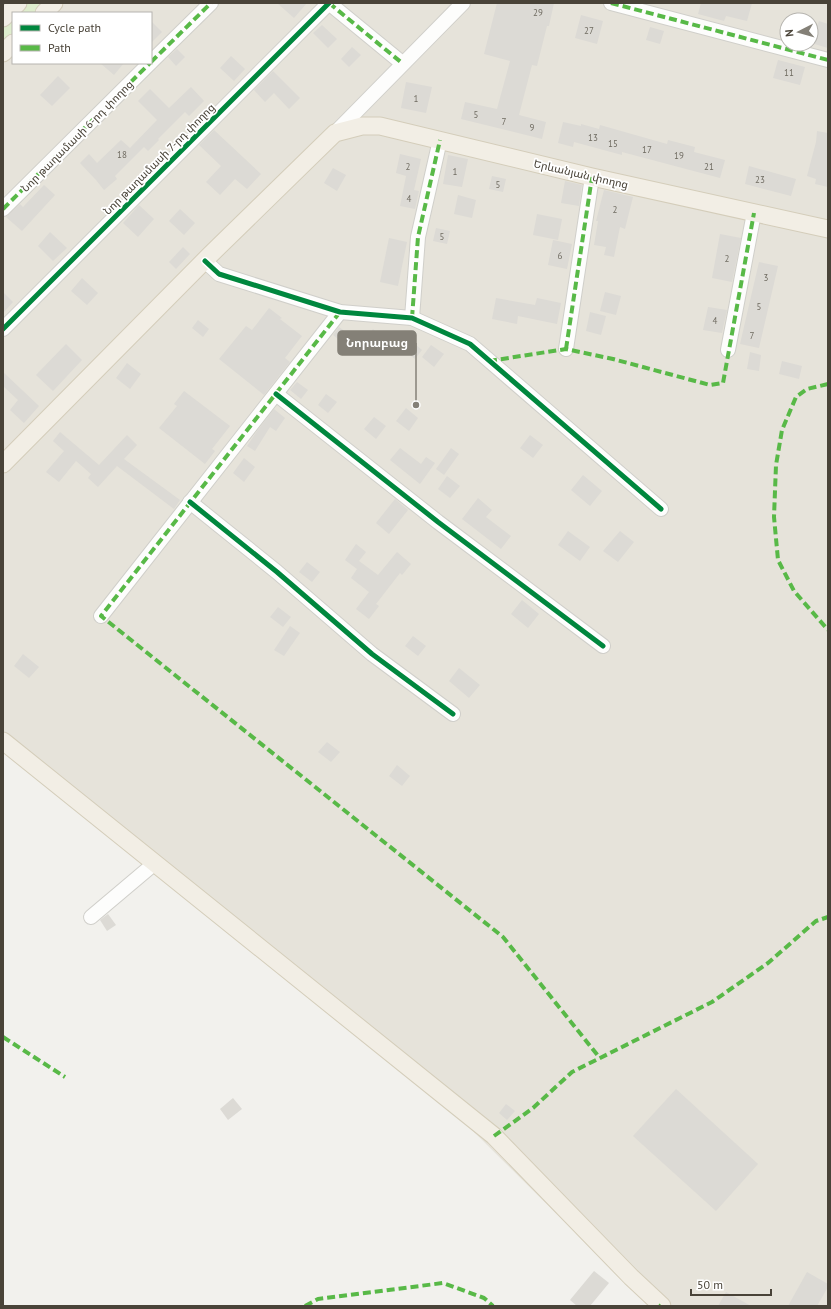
<svg xmlns="http://www.w3.org/2000/svg" width="831" height="1309" viewBox="0 0 831 1309" font-family="'PT Sans','Noto Sans Armenian',sans-serif">
<style>
.residential{fill:#e6e3da;fill-rule:evenodd}
.green{fill:#dfedcd}
.building{fill:#dcdad5}
.lines{fill:none;stroke-linecap:round;stroke-linejoin:round}
.minor-casing{stroke:#d0cfca;stroke-width:16}
.major-casing{stroke:#d4cdba;stroke-width:19}
.minor{stroke:#fdfdfc;stroke-width:14}
.major{stroke:#f2eee5;stroke-width:17}
.quiet{stroke:#58b947;stroke-width:4;stroke-dasharray:8 4;stroke-linecap:butt}
.cycleway-casing{stroke:#fff;stroke-width:8}
.cycleway{stroke:#00873e;stroke-width:5}
.labels{text-anchor:middle;dominant-baseline:central;stroke-width:3.5;stroke-linejoin:round;paint-order:stroke}
.number-label{font-size:9px;fill:#6e6a60}
.street-label{font-size:11px;fill:#494338;stroke:#fff}
.leader{fill:none;stroke:#848077;stroke-width:1.5}
.callout-dot{fill:#848077;stroke:#fff;stroke-width:1.5}
.callout{fill:#848077;stroke:#848077;stroke-width:1.5}
.callout-label{font-size:12px;text-anchor:middle;font-weight:bold;fill:#fff}
</style>
<rect width="100%" height="100%" fill="#f2f1ed"/>
<!-- residential -->
<path class="residential" d="M61,3H828V1306H657L609,1266L472,1130L366,1038L3,747V59L13,49V63H151V13H50ZM787,20H811V44H787Z"/>
<!-- green -->
<g class="green">
<path d="M27,3H46L35,13H17Z"/>
<path d="M13,17V35L3,44V26Z"/>
</g>
<!-- building -->
<g class="building">
<path d="M277,3H307L294,18Z"/>
<path d="M497,3H554L549,26H547L537,66L532,65L519,115L546,122L542,139L461,119L465,102L497,109L510,61L484,54Z"/>
<path d="M701,3H752L747,21L726,16L724,21L698,14Z"/>
<path d="M581,15L603,21L597,44L575,38Z"/>
<path d="M151,21L162,32L151,43Z"/>
<path d="M819,21L828,24V48L811,43V25L817,26Z"/>
<path d="M322,25L337,39L328,48L313,33Z"/>
<path d="M650,27L664,31L660,44L646,40Z"/>
<path d="M352,47L361,55L349,67L341,59Z"/>
<path d="M177,49L185,57L176,66L168,57Z"/>
<path d="M231,56L245,69L234,81L220,68Z"/>
<path d="M778,60L805,67L800,85L773,78Z"/>
<path d="M100,63H124L114,75Z"/>
<path d="M273,71L300,98L289,109L274,93L265,102L254,90Z"/>
<path d="M58,76L70,88L52,106L40,95Z"/>
<path d="M406,82L432,87L426,113L401,108Z"/>
<path d="M191,87L204,101L189,116L185,112L158,139L159,140L148,151L144,147L115,176L117,179L104,190L96,180L80,163L89,154L97,163L121,140L130,148L157,120L138,101L150,89L169,108Z"/>
<path d="M563,122L581,126V124L599,129L600,125L667,144L668,140L695,147L694,152L725,160L720,178L622,152V155L574,142L573,147L558,143Z"/>
<path d="M214,130L261,174L247,189L235,179L220,195L206,182L221,166L199,145Z"/>
<path d="M817,131L828,133V187L815,184L816,179L807,176L816,142Z"/>
<path d="M400,154L421,159L414,190L419,191L415,209L400,206L406,176L396,173Z"/>
<path d="M448,155L468,159L462,187L443,184Z"/>
<path d="M749,166L796,179L791,196L745,184Z"/>
<path d="M333,168L346,175L337,191L324,183Z"/>
<path d="M492,176L506,179L503,192L489,189Z"/>
<path d="M565,181L582,185L579,206L561,203Z"/>
<path d="M44,185L55,195L22,231L6,217L20,204L23,207Z"/>
<path d="M604,190L633,197L625,229L620,227L614,257L604,255L606,247L594,245L598,221H596Z"/>
<path d="M458,195L476,200L472,218L454,214Z"/>
<path d="M139,205L154,219L138,237L123,223Z"/>
<path d="M180,209L195,223L184,235L169,221Z"/>
<path d="M537,214L562,219L558,240L533,235Z"/>
<path d="M436,228L450,231L447,244L433,241Z"/>
<path d="M50,232L67,248L53,261L38,246Z"/>
<path d="M720,234L741,238L732,282L712,278Z"/>
<path d="M389,238L407,242L398,286L380,282Z"/>
<path d="M553,240L572,244L567,269L548,265Z"/>
<path d="M183,247L190,254L176,269L169,262Z"/>
<path d="M759,262L778,266L759,348L740,344Z"/>
<path d="M82,278L98,293L87,305L71,291Z"/>
<path d="M3,292L13,302L3,313Z"/>
<path d="M605,292L621,296L616,315L600,311Z"/>
<path d="M496,298L535,305L537,298L561,303L557,324L518,316L517,324L492,319Z"/>
<path d="M708,307L727,310L722,333L703,330Z"/>
<path d="M269,308L282,318L280,319L302,336L285,358L290,362L264,395L219,359L246,326L252,330Z"/>
<path d="M590,312L606,316L601,335L586,331Z"/>
<path d="M198,320L209,329L203,337L192,328Z"/>
<path d="M339,327L350,335L343,343L333,335Z"/>
<path d="M373,329L387,341L380,350L365,339Z"/>
<path d="M408,338L422,350L415,359L400,348Z"/>
<path d="M66,344L82,360L53,391L36,375Z"/>
<path d="M431,345L444,354L434,367L422,357Z"/>
<path d="M750,352L761,355L759,371L747,369Z"/>
<path d="M782,361L802,366L799,379L779,374Z"/>
<path d="M127,363L141,374L130,389L116,378Z"/>
<path d="M3,372L39,406L24,423L10,410L18,400L3,386Z"/>
<path d="M297,382L308,390L301,399L290,390Z"/>
<path d="M184,391L230,426L212,449L215,451L205,464L159,428L177,406L174,404Z"/>
<path d="M326,394L337,402L328,413L318,405Z"/>
<path d="M406,408L418,418L409,431L396,421Z"/>
<path d="M274,409L285,418L276,431L270,427L255,451L247,446L257,431Z"/>
<path d="M374,417L386,426L376,439L364,429Z"/>
<path d="M60,432L99,465L127,435L137,445L124,459L180,500L174,509L117,466L98,487L88,478L91,474L76,461L59,482L46,472L64,451L53,441Z"/>
<path d="M530,435L543,445L533,458L520,448Z"/>
<path d="M400,448L421,464L426,457L435,463L420,484L390,460Z"/>
<path d="M451,448L459,454L444,475L436,469Z"/>
<path d="M244,458L255,467L244,482L233,473Z"/>
<path d="M583,475L602,491L590,506L571,490Z"/>
<path d="M447,476L460,486L450,498L438,489Z"/>
<path d="M478,498L492,510L486,517L511,536L501,549L462,519Z"/>
<path d="M395,499L408,510L389,534L376,523Z"/>
<path d="M568,531L590,547L580,561L558,545Z"/>
<path d="M620,531L634,542L618,562L603,551Z"/>
<path d="M356,544L366,552L359,561L378,575L397,552L411,564L402,575L400,573L376,604L379,606L369,619L356,609L369,592L351,578L357,569L345,560Z"/>
<path d="M307,562L320,572L312,582L299,572Z"/>
<path d="M522,600L539,614L528,628L511,614Z"/>
<path d="M278,607L291,617L283,627L270,617Z"/>
<path d="M290,626L300,633L284,656L274,650Z"/>
<path d="M413,636L426,646L418,656L405,646Z"/>
<path d="M23,654L39,667L29,678L14,666Z"/>
<path d="M459,668L480,685L469,698L449,681Z"/>
<path d="M327,742L340,752L331,762L318,752Z"/>
<path d="M397,765L410,776L402,786L389,776Z"/>
<path d="M108,914L116,925L107,931L100,920Z"/>
<path d="M676,1089L758,1164L716,1211L633,1136Z"/>
<path d="M233,1098L242,1109L228,1120L220,1109Z"/>
<path d="M506,1104L515,1111L507,1120L499,1113Z"/>
<path d="M594,1271L609,1283L590,1306H577L570,1300Z"/>
<path d="M807,1272L828,1284V1287L817,1306H788Z"/>
<path d="M726,1292L751,1306H718Z"/>
</g>
<g class="lines">
<defs>
<g id="minor">
<path d="M329,3L402,63"/>
<path d="M611,3L828,60"/>
<path d="M151,62L211,3"/>
<path d="M335,133L463,3"/>
<path d="M3,209L150,63"/>
<path d="M205,261L219,274L340,312L412,318L470,344L661,509"/>
<path d="M412,318L418,237L440,140"/>
<path d="M3,329L329,3"/>
<path d="M566,349L592,177"/>
<path d="M728,350L754,213"/>
<path d="M276,394L438,522L603,646"/>
<path d="M190,502L277,572L372,654L453,714"/>
<path d="M101,616L340,312"/>
<path d="M91,917L155,863"/>
</g>
<g id="major">
<path d="M44,13L54,3"/>
<path d="M3,18L18,3"/>
<path d="M3,53L13,43"/>
<path d="M3,464L210,255L335,133L362,126H380L592,177L828,229"/>
<path d="M3,741L494,1136L631,1277L662,1306"/>
</g>
</defs>
<!-- minor casing -->
<use href="#minor" class="minor-casing"/>
<!-- major casing -->
<use href="#major" class="major-casing"/>
<!-- minor -->
<use href="#minor" class="minor"/>
<!-- major -->
<use href="#major" class="major"/>
<!-- quiet -->
<g class="quiet">
<path d="M329,3L402,63"/>
<path d="M611,3L828,60"/>
<path d="M151,62L211,3"/>
<path d="M3,209L150,63"/>
<path d="M340,312L101,616L503,937L599,1057"/>
<path d="M412,318L418,237L440,140"/>
<path d="M566,349L592,177"/>
<path d="M489,361L566,349L613,359L710,385L723,383L754,213"/>
<path d="M828,384L807,389L796,397L782,430L776,465L774,517L778,560L794,591L828,630"/>
<path d="M3,1037L65,1077"/>
<path d="M494,1136L533,1108L572,1072L712,1002L768,963L816,921L828,917"/>
<path d="M305,1306L318,1299L443,1283L484,1298L493,1306"/>
<path d="M660,1306L661,1305"/>
</g>
<defs>
<g id="cycleway">
<path d="M205,261L219,274L340,312L412,318L470,344L661,509"/>
<path d="M3,329L329,3"/>
<path d="M276,394L438,522L603,646"/>
<path d="M190,502L277,572L372,654L453,714"/>
</g>
</defs>
<!-- cycleway casing -->
<use href="#cycleway" class="cycleway-casing"/>
<!-- cycleway -->
<use href="#cycleway" class="cycleway"/>
</g>
<g class="labels">
<!-- number labels -->
<g class="number-label">
<text x="538" y="12">29</text>
<text x="589" y="30">27</text>
<text x="789" y="72">11</text>
<text x="416" y="98">1</text>
<text x="476" y="114">5</text>
<text x="504" y="121">7</text>
<text x="532" y="127">9</text>
<text x="593" y="137">13</text>
<text x="613" y="143">15</text>
<text x="647" y="149">17</text>
<text x="122" y="154">18</text>
<text x="679" y="155">19</text>
<text x="408" y="166">2</text>
<text x="709" y="166">21</text>
<text x="455" y="171">1</text>
<text x="760" y="179">23</text>
<text x="498" y="184">5</text>
<text x="409" y="198">4</text>
<text x="615" y="209">2</text>
<text x="442" y="236">5</text>
<text x="560" y="255">6</text>
<text x="727" y="258">2</text>
<text x="766" y="277">3</text>
<text x="759" y="306">5</text>
<text x="715" y="320">4</text>
<text x="752" y="335">7</text>
</g>
<!-- street labels -->
<g class="street-label">
<text transform="translate(77 136) rotate(-45)">Նոր թաղամասի 6-րդ փողոց</text>
<text transform="translate(159 159) rotate(-45)">Նոր թաղամասի 7-րդ փողոց</text>
<text transform="translate(581 174) rotate(13)">Երևանյան փողոց</text>
</g>
</g>
<!-- callouts -->
<path class="leader" d="M416 405L416 343"/>
<circle class="callout-dot" cx="416" cy="405" r="4"/>
<rect class="callout" x="338" y="331" width="78" height="24" rx="4"/>
<g class="callout-label">
<text x="377" y="347">Նորաբաց</text>
</g>
<!-- border -->
<rect width="831" height="1309" fill="none" stroke="#494338" stroke-width="8"/>
<!-- legend -->
<rect x="12" y="12" width="140" height="52" fill="#ffffff" stroke="#b6b4af"/>
<rect x="20" y="25" width="20" height="6" fill="#00873e" stroke="#b6b4af"/>
<text x="48" y="32" font-size="12" fill="#494338">Cycle path</text>
<rect x="20" y="45" width="20" height="6" fill="#58b947" stroke="#b6b4af"/>
<text x="48" y="52" font-size="12" fill="#494338">Path</text>
<!-- north arrow -->
<g transform="translate(799 32) rotate(264)"><circle r="19" fill="#ffffff" stroke="#b6b4af"/>
<path d="M0-3L7 15L0 10L-7 15Z" fill="#848077"/>
<text y="-6" font-size="11" font-weight="bold" text-anchor="middle" fill="#494338">N</text>
</g>
<!-- scale -->
<path d="M691 1289v6h80v-6" fill="none" stroke="#494338" stroke-width="2"/>
<text x="697" y="1289" font-size="12" fill="#494338" stroke="#ffffff" stroke-width="3" paint-order="stroke">50 m</text>
</svg>
